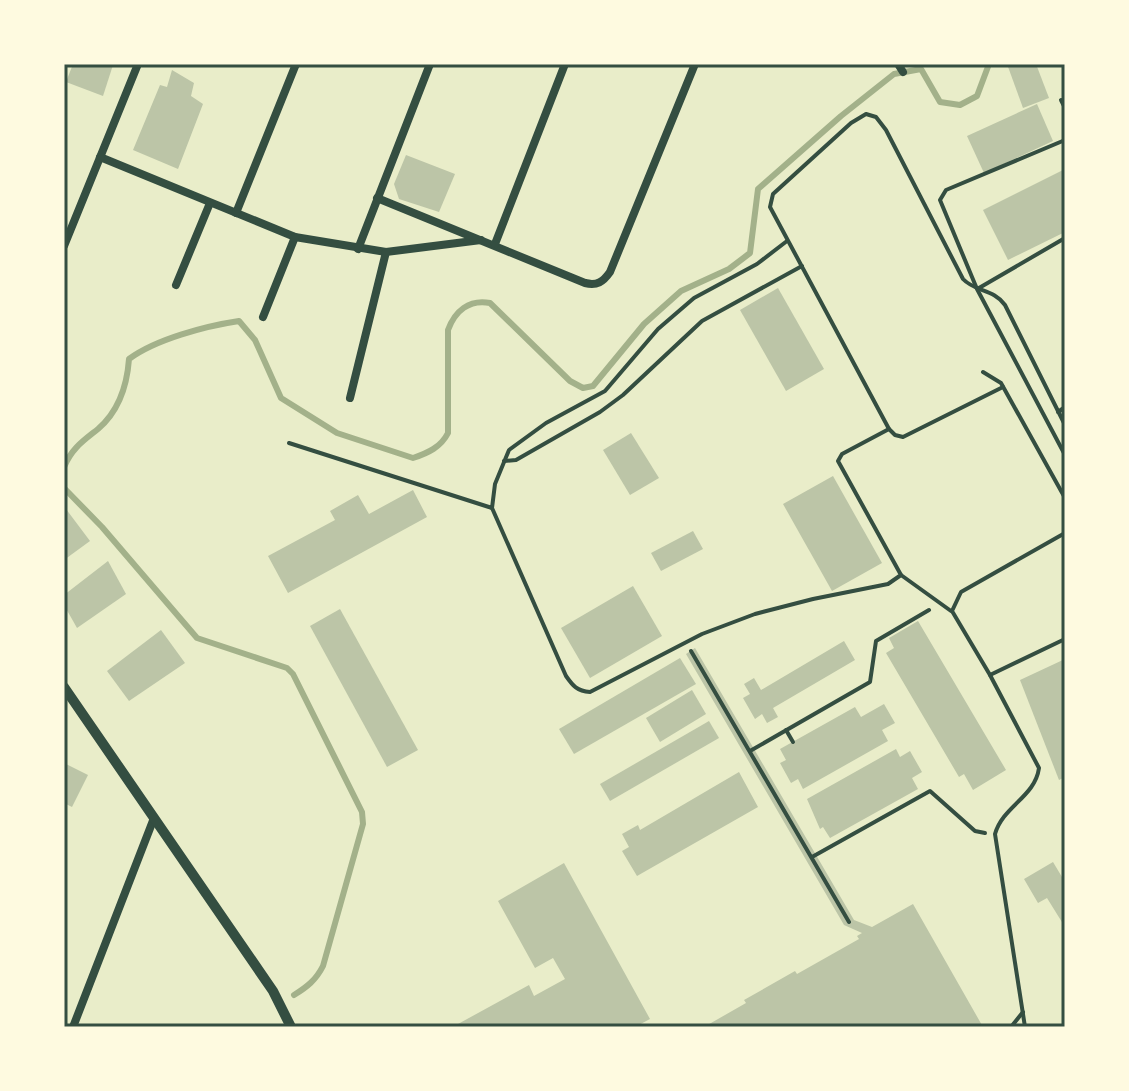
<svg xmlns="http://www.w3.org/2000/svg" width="1129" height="1091" viewBox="0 0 1129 1091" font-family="'Asap Condensed',sans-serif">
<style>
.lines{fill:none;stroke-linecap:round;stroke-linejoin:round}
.stream{stroke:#a3b18a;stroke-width:6}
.building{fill:#bcc5a7}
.path{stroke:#344e41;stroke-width:4}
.service{stroke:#344e41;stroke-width:4}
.minor{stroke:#344e41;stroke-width:8}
.tertiary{stroke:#344e41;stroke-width:10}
.neatline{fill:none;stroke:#344e41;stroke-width:3}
</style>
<rect width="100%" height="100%" fill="#e9edc9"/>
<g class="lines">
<!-- stream -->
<g class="stream">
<path d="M64,467C72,448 83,441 98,429C119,411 127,386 129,359C156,339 206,326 239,321L255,340L281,398L337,433L413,458C428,453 441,447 448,433V330C455,311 469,299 490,303L570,381L583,388L593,386L644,324L681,291L729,269L750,253L758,189L841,116L894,74L921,69L940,102L960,105L977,96L989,64"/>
<path d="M64,488L102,527L197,638L287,668L293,674L362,812L363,824L323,966C316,980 307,987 294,995"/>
</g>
</g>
<!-- building -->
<g class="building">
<path d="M73,64L113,65L103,96L66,82Z"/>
<path d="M1007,64H1036L1049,98L1023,108Z"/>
<path d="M172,70L194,83L191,96L203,104L178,169L133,150L160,85L167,87Z"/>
<path d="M1037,104L1053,141L984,173L967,136Z"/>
<path d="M406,155L455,174L439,212L399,199L394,184Z"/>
<path d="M1065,169V232L1008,260L983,210Z"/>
<path d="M778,288L824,369L786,391L740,310Z"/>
<path d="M631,433L659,478L630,495L603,450Z"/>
<path d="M833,476L882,563L832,591L783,504Z"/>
<path d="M413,490L427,517L288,593L268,556L335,520L330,511L358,495L369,514Z"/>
<path d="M66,509L90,541L64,560V511Z"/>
<path d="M693,531L703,549L661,571L651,553Z"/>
<path d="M108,561L126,594L77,628L64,605V595Z"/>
<path d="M633,586L662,636L590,678L561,628Z"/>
<path d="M340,609L418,750L387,767L310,626Z"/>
<path d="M918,621L1006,770L973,790L964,774L959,777L886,653L894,648L889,638Z"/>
<path d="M161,630L185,663L129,701L107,671Z"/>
<path d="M844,641L855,660L773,708L778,717L767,723L762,714L755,719L743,698L750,694L744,684L754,678L761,690Z"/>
<path d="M695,648L854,920L872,927L913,904L983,1027H704L746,1003L744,1000L795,971L797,974L859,939L857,936L862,933L844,925L686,654Z"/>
<path d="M680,658L696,684L574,754L559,729Z"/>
<path d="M1065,659V777L1059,780L1020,680Z"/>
<path d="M692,690L706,714L660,742L646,718Z"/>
<path d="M884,704L895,723L882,730L888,741L803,789L798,779L791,783L780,763L786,760L780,749L855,707L861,717Z"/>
<path d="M709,721L719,738L610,801L600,784Z"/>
<path d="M896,749L900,757L910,751L922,772L912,778L918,789L830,838L823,827L820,829L807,799Z"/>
<path d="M64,763L88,775L72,807L64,803Z"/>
<path d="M739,772L758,807L637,876L622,851L629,847L622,834L638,825L640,830Z"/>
<path d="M1053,862L1065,882V927L1047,898L1038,903L1024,879Z"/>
<path d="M564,863L650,1019L635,1027H460L458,1024L529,985L534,996L565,979L553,958L535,968L498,901Z"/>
</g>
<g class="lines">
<!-- path -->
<g class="path">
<path d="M691,651L849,922"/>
<path d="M786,730L793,742"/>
<path d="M750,751L870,682L876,641L929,610"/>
<path d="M812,857L930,791L975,831L985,833"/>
</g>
<!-- service -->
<g class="service">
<path d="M1061,100L1065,108"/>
<path d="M1065,140L946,190L940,200L977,289L1065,455"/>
<path d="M979,288L1065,238"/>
<path d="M983,372L1001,383L1065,498"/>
<path d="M1058,412L1065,407"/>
<path d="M889,429L895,435L903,437L1003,387"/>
<path d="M289,443L492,508L495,484L509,450L546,423L605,391L658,329L694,298L757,264L787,241"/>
<path d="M504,461L516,460L600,412L623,395L702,321L802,266"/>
<path d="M492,508L566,676C573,686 577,691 590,692L702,634L755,614L813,599L888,584L901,575L838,461L842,454L889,429L770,207L773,194L851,123L866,114L876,117L886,130L963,279C975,292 994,289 1005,305L1065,425"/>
<path d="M901,575L951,611"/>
<path d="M990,675L1065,639"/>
<path d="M1011,1027L1023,1012"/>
<path d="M1025,1027L995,834C1003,806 1035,797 1039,768L990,675L952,611L961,592L1065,533"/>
</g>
<!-- minor -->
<g class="minor">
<path d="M898,64L903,72"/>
<path d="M100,157L295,237L386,252L481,240"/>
<path d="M377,198L585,283C597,286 603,282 610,272L695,64"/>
<path d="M236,213L296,64"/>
<path d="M495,244L565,64"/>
<path d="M64,246L138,64"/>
<path d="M358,249L430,64"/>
<path d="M176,285L210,203"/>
<path d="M263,317L295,237"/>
<path d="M350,398L386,252"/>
<path d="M73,1027L154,818"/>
</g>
<!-- tertiary -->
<path class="tertiary" d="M64,687L273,991L291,1027"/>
</g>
<!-- border -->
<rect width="1129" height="1091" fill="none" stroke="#fefae0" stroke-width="132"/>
<rect x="66" y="66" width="997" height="959" class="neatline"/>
</svg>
